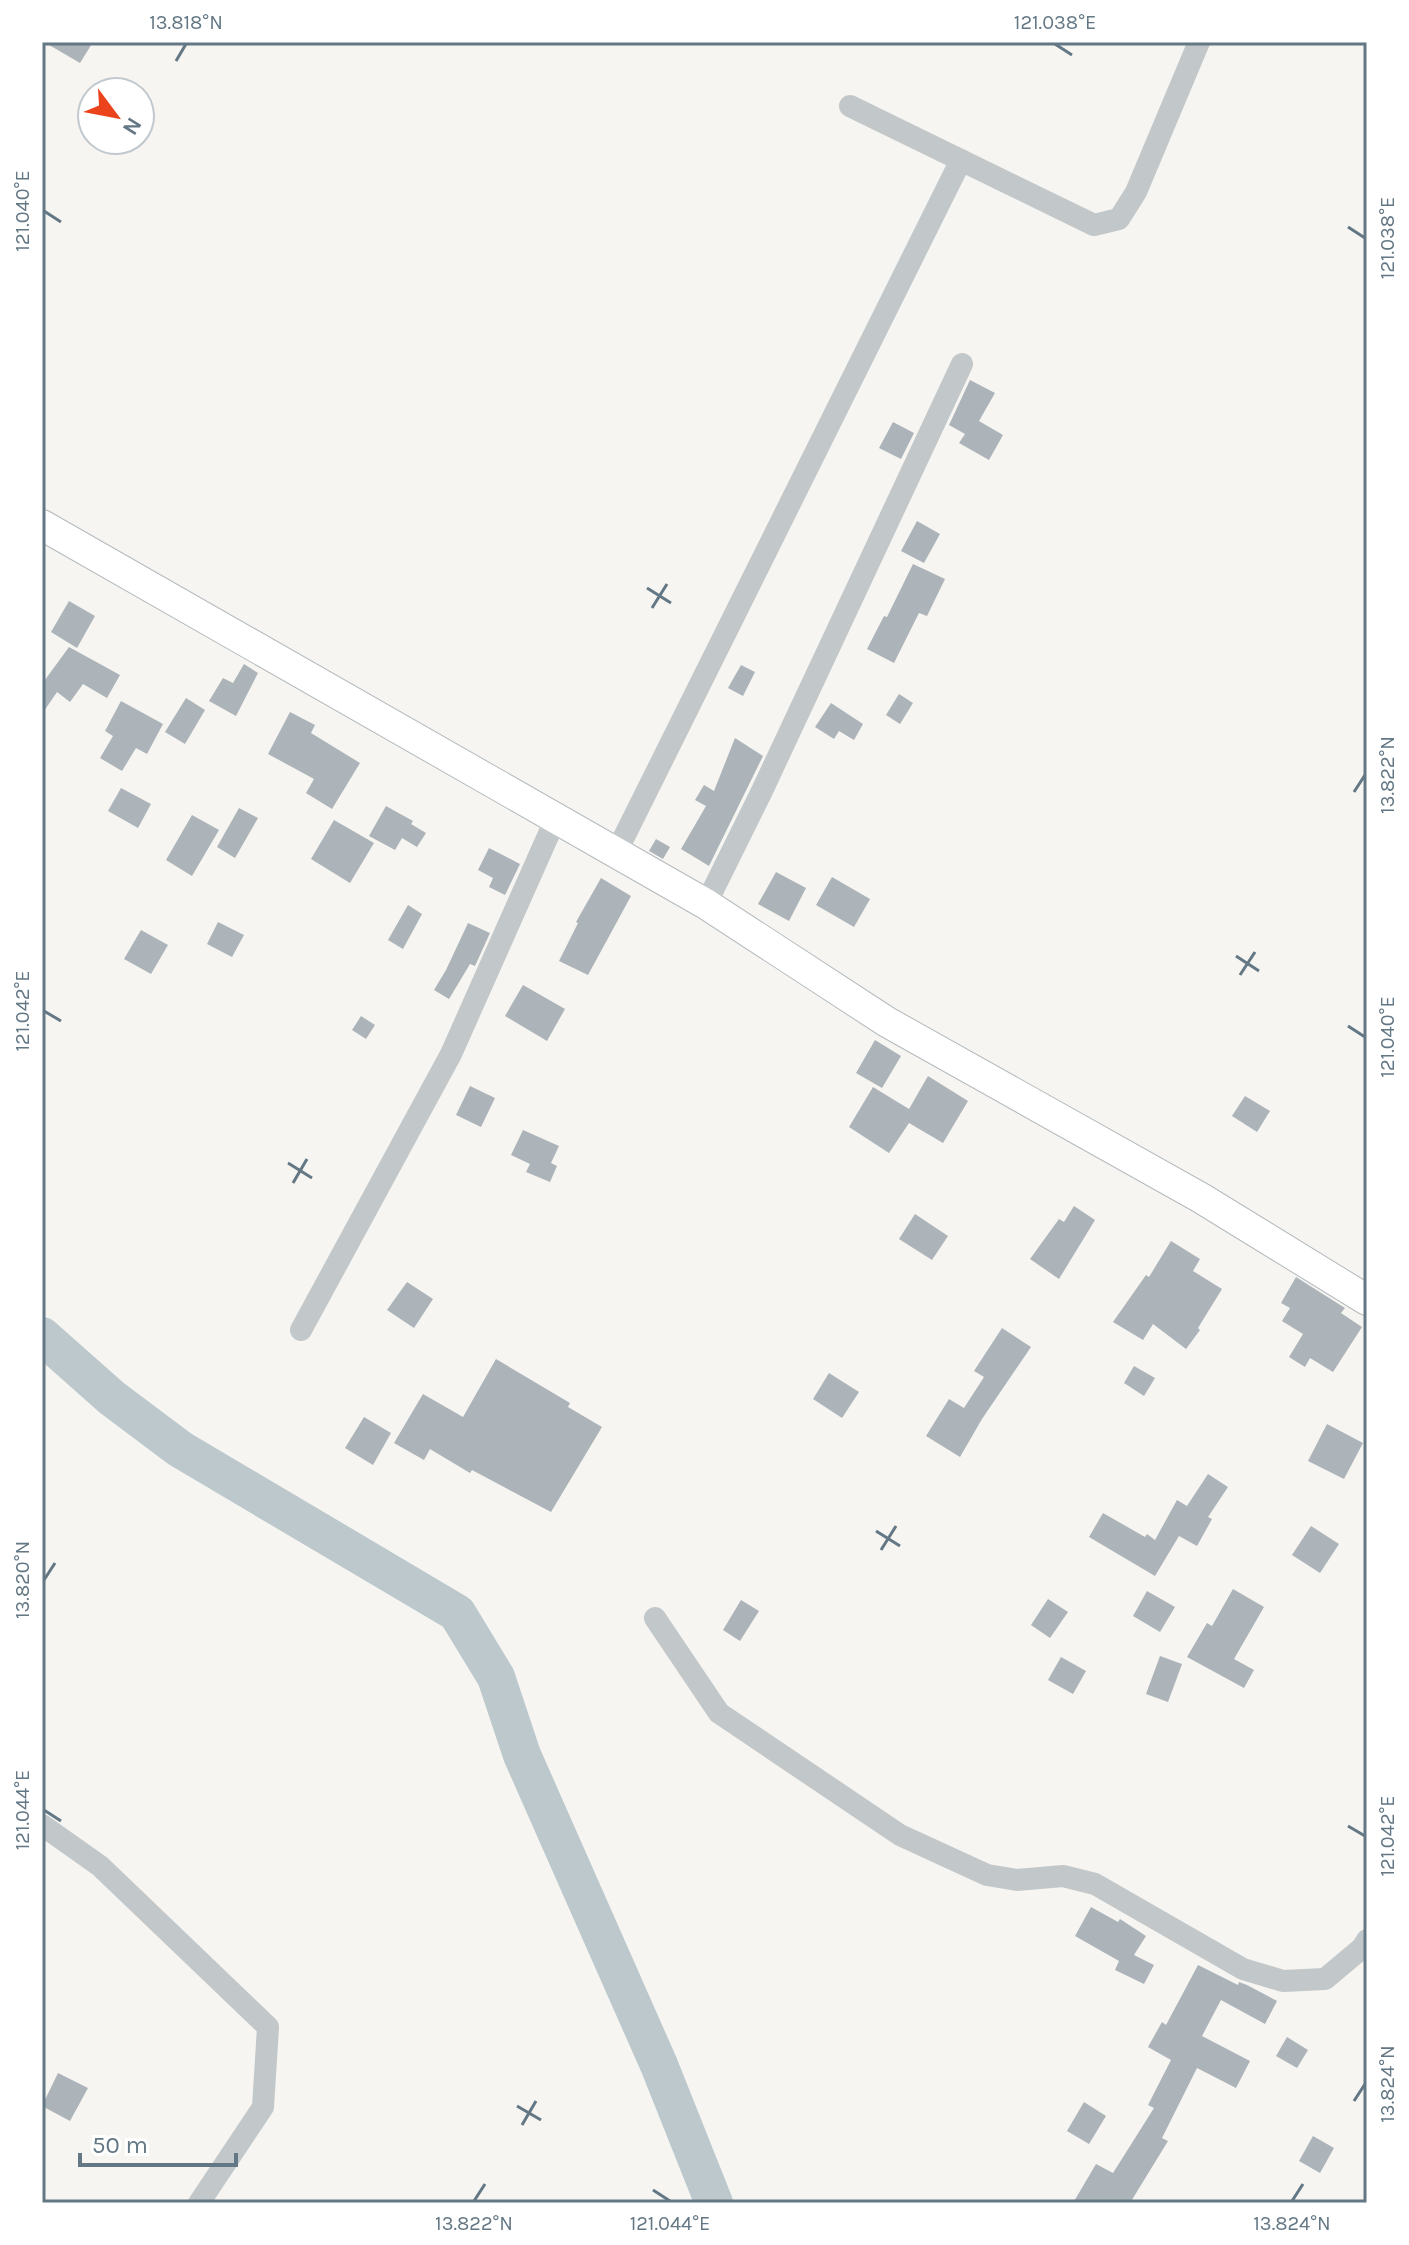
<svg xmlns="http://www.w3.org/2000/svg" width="1409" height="2245" viewBox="0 0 1409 2245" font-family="Karla,sans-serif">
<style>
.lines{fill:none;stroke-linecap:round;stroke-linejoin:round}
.river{stroke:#bcc8cc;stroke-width:38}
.building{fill:#acb4b9}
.secondary-casing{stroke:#b4babe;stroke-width:32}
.street{stroke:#c2c7c9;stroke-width:22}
.secondary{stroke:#fff;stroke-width:30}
.ticks{fill:none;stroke:#637784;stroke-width:3}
.neatline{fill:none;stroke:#637784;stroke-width:3}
.ticks-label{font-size:20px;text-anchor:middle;fill:#637784}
</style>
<rect width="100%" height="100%" fill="#f6f5f1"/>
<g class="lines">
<!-- river -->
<path class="river" d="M42,1336L112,1398L180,1449L457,1613L496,1677L522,1755L659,2065L714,2203"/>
</g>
<!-- building -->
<g class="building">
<path d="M44,42H93L80,63Z"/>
<path d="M970,380L995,393L979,421L1003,435L989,460L959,443L965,434L949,425Z"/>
<path d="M893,422L914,433L901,459L879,448Z"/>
<path d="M917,521L940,534L924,563L901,551Z"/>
<path d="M913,564L945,579L927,616L919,613L894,663L867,649L884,616L887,617Z"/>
<path d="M69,601L95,616L77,648L51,632Z"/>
<path d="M69,647L120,675L107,698L83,684L70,702L57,692L42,714V684Z"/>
<path d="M244,664L258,673L236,716L209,701L223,678L233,683Z"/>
<path d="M741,665L755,672L743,696L728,688Z"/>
<path d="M899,694L913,703L900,724L886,715Z"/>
<path d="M186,698L205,710L185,744L165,732Z"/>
<path d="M121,701L163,724L147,754L136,748L122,771L100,758L113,736L105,731Z"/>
<path d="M831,703L863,724L854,740L839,731L834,739L815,727Z"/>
<path d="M290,712L315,725L311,733L360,763L332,809L306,793L314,779L268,754Z"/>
<path d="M735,738L763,756L709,866L681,849L706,806L695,800L704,785L714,791Z"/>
<path d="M121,788L151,804L138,828L108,811Z"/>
<path d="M386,806L413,821L411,824L426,833L417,847L402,838L395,850L369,836Z"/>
<path d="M239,808L258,818L235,858L217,847Z"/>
<path d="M192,815L219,830L192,876L166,860Z"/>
<path d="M334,820L374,843L350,883L311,859Z"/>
<path d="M656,839L670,847L663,859L649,851Z"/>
<path d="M489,848L520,864L505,895L489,887L493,878L478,870Z"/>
<path d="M776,872L806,888L789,921L758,904Z"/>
<path d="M832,877L870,899L854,927L816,905Z"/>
<path d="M601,878L631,896L588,975L559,961L578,923L576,922Z"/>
<path d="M408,905L422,914L403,949L388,940Z"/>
<path d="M218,922L244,935L232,957L207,944Z"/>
<path d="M468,923L490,933L475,966L470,964L449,999L434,990L446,970Z"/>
<path d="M141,930L168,945L151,974L124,959Z"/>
<path d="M523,985L565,1009L547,1041L505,1016Z"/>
<path d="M361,1016L375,1025L366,1039L352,1030Z"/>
<path d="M875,1040L901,1056L882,1088L856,1073Z"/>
<path d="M928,1076L968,1101L943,1143L909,1123L889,1153L849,1127L873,1087L909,1109Z"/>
<path d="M470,1086L495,1098L481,1127L456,1115Z"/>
<path d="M1245,1096L1270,1111L1257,1132L1232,1116Z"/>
<path d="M523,1130L559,1146L551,1163L557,1166L550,1182L526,1172L530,1164L511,1155Z"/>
<path d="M1074,1206L1095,1220L1059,1279L1030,1259L1059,1219L1064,1222Z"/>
<path d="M915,1214L948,1236L932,1260L899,1239Z"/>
<path d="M1171,1241L1200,1259L1193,1271L1222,1289L1198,1328L1200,1330L1186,1349L1153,1324L1143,1340L1113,1322L1146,1275L1149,1277Z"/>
<path d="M1296,1277L1345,1308L1341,1313L1362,1327L1333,1372L1310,1358L1305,1367L1289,1357L1303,1334L1282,1321L1290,1308L1281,1303Z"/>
<path d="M407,1282L433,1299L414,1328L387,1310Z"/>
<path d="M1002,1328L1031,1347L982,1419L960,1457L926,1436L949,1399L964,1408L984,1377L974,1371Z"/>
<path d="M496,1359L570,1403L568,1407L602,1427L551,1512L472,1470L470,1473L430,1449L424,1460L394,1443L423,1394L463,1417Z"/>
<path d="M1134,1366L1155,1378L1144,1396L1124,1383Z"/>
<path d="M829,1373L859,1392L842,1418L813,1399Z"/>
<path d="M364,1417L391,1433L373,1465L345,1448Z"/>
<path d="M1327,1424L1363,1443L1344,1479L1308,1461Z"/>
<path d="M1208,1474L1228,1487L1208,1517L1212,1519L1197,1546L1179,1536L1155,1576L1089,1537L1103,1513L1145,1537L1147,1534L1155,1540L1177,1500L1187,1506Z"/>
<path d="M1311,1526L1339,1544L1320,1573L1292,1555Z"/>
<path d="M1233,1589L1264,1607L1234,1659L1254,1670L1244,1688L1187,1657L1207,1623L1212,1626Z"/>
<path d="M1147,1591L1175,1607L1160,1632L1133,1616Z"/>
<path d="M1048,1599L1068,1612L1050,1638L1031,1625Z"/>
<path d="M741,1600L759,1611L740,1641L723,1630Z"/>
<path d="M1160,1656L1182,1664L1168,1702L1146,1694Z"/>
<path d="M1061,1657L1086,1671L1073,1694L1048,1680Z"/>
<path d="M1091,1907L1118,1922L1120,1919L1146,1936L1134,1955L1154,1965L1144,1984L1115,1970L1119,1961L1075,1936Z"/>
<path d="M1198,1965L1238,1985L1239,1982L1247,1985L1277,2001L1265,2024L1221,2000L1202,2036L1250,2061L1236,2088L1197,2068L1162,2138L1168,2141L1130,2203H1073L1096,2164L1113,2173L1154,2108L1148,2105L1171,2060L1148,2047L1162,2022L1166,2025Z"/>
<path d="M1287,2037L1308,2050L1297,2068L1276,2056Z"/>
<path d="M58,2073L88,2088L70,2121L42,2106Z"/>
<path d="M1084,2102L1106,2116L1089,2144L1067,2131Z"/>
<path d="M1313,2136L1334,2148L1320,2173L1299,2161Z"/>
</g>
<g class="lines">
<defs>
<path id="secondary" d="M42,525L706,904L887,1022L1201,1198L1367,1300"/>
</defs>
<!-- secondary casing -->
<use href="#secondary" class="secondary-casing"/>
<!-- street -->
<g class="street">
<path d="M850,106L1094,225L1119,219L1136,192L1199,42"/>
<path d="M616,853L961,160"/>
<path d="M706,904L761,793L962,364"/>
<path d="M301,1330L451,1054L556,818"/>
<path d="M655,1618L719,1713L900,1835L987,1875L1017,1880L1063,1876L1095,1884L1243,1969L1283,1981L1325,1979L1362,1948L1367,1940"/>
<path d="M42,1825L100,1866L268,2027L263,2107L199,2203"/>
</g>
<!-- secondary -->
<use href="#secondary" class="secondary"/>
</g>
<!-- ticks -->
<path class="ticks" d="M1055,44L1072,55M176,61L186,44M44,211L61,222M1348,227L1365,238M647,588L671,603M652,608L667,584M1354,792L1365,775M1236,956L1259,971M1240,975L1255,952M44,1011L61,1021M1348,1026L1365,1037M288,1163L312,1178M293,1183L307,1159M876,1531L900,1546M881,1550L896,1526M44,1580L55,1563M44,1810L61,1821M1348,1826L1365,1836M1354,2101L1365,2084M517,2106L541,2120M522,2125L536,2101M653,2190L670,2201M474,2201L485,2184M1292,2201L1303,2184"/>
<!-- border -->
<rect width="1409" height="2245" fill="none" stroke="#ffffff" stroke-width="88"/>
<!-- north arrow -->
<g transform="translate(116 116) rotate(122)"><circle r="38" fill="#ffffff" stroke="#c1c9ce" stroke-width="2"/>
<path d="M0-6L14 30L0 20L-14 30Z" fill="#eb431c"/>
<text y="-12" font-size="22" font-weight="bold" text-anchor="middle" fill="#637784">N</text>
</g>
<!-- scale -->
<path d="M80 2153v12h156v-12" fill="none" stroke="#637784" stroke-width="4"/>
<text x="92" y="2153" font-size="24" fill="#637784" stroke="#ffffff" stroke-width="6" paint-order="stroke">50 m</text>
<rect x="44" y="44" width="1321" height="2157" class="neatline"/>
<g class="ticks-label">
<text x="186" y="29">13.818°N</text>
<text x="1055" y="29">121.038°E</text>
<text transform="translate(22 211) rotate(-90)" y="7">121.040°E</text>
<text transform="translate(1387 238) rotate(-90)" y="7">121.038°E</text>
<text transform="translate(1387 775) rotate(-90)" y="7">13.822°N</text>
<text transform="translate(22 1011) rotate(-90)" y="7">121.042°E</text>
<text transform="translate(1387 1037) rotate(-90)" y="7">121.040°E</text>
<text transform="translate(22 1580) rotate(-90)" y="7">13.820°N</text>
<text transform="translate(22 1810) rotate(-90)" y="7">121.044°E</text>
<text transform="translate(1387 1836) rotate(-90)" y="7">121.042°E</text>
<text transform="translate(1387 2084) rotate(-90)" y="7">13.824°N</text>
<text x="474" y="2230">13.822°N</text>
<text x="670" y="2230">121.044°E</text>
<text x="1292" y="2230">13.824°N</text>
</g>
</svg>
